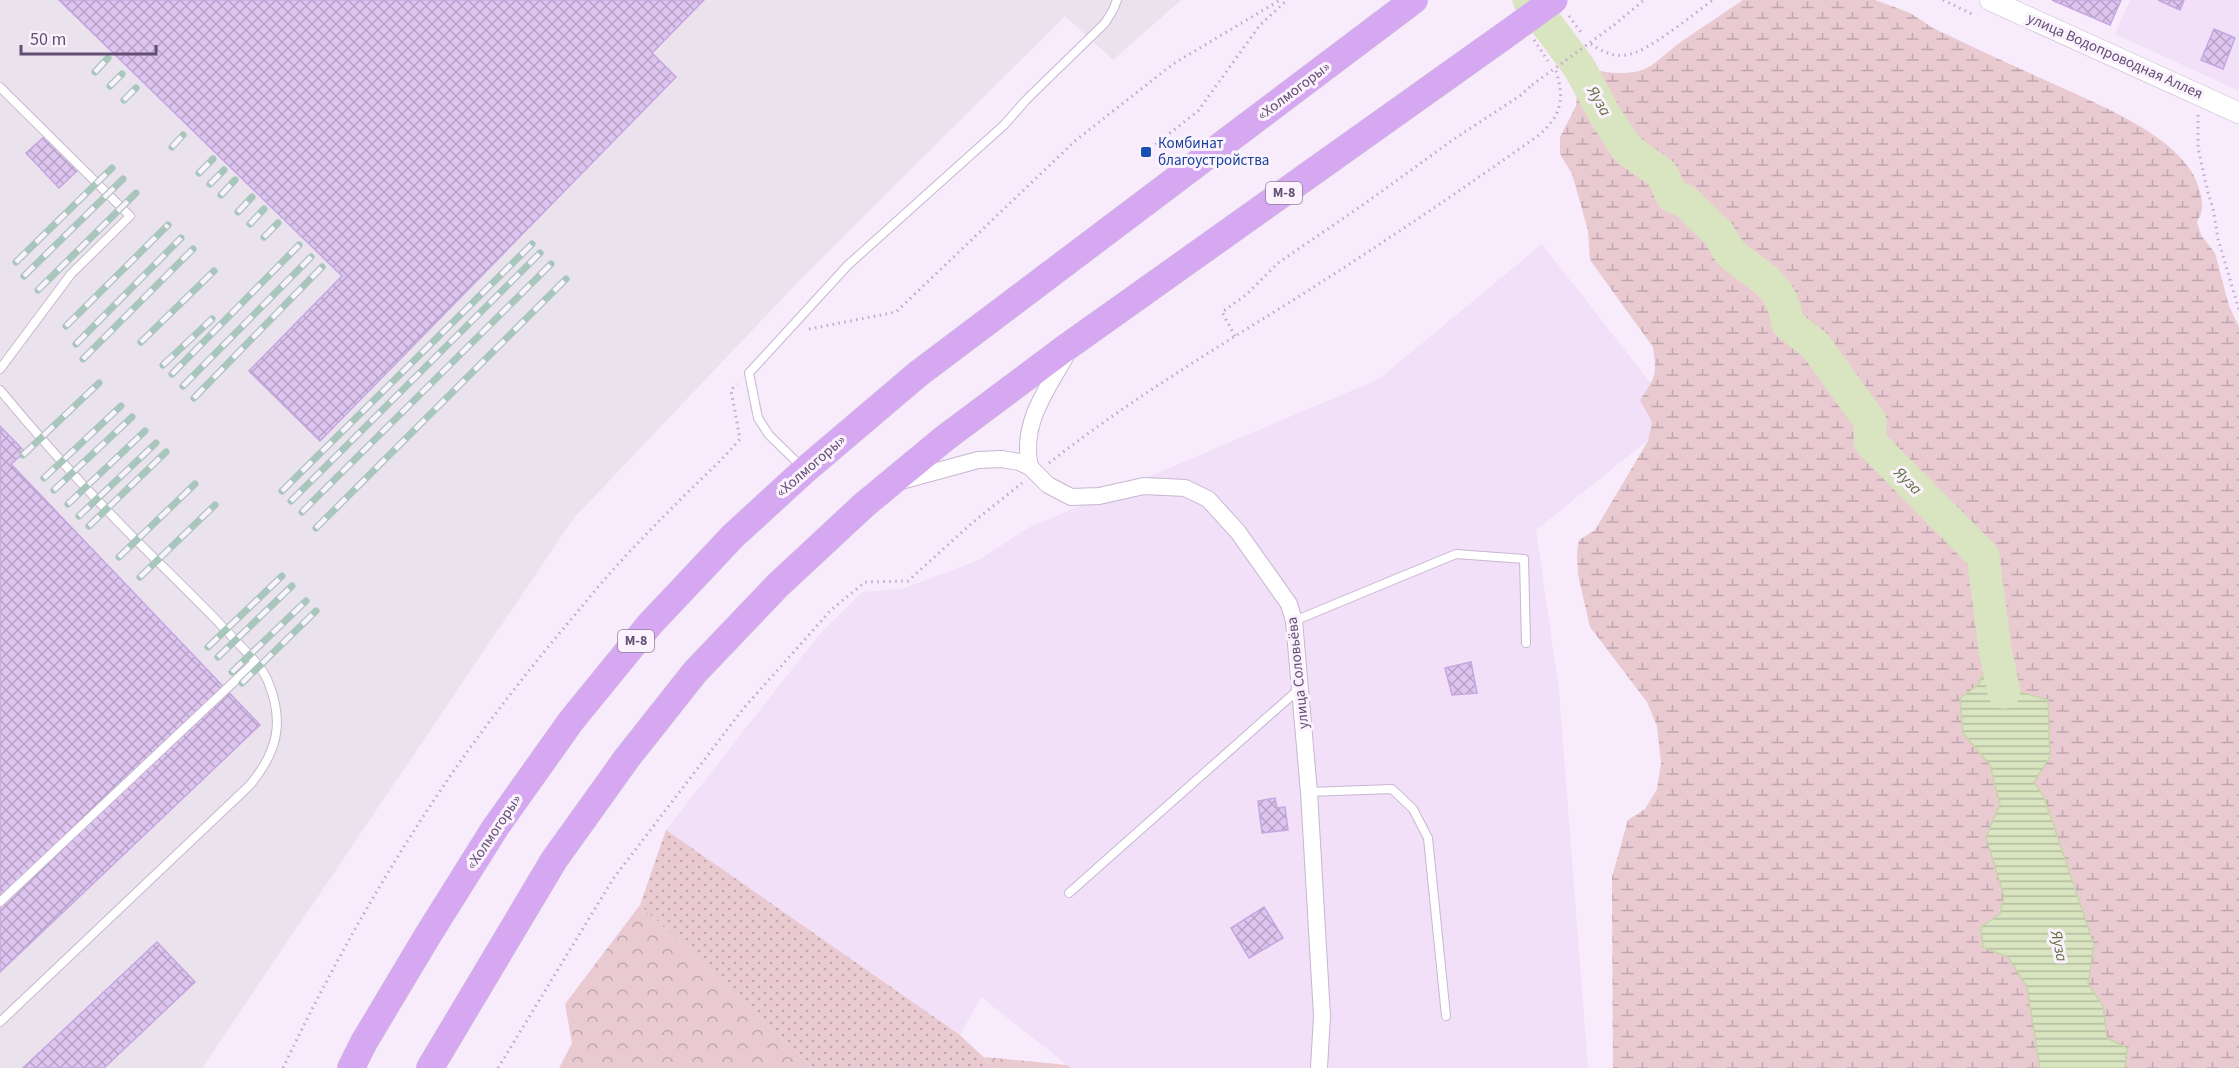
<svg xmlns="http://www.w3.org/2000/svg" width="2239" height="1068" viewBox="0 0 2239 1068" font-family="'Source Sans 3',sans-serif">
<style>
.residential{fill:#f1e0f8}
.industrial{fill:#eae3ed}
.grass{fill:url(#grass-dots)}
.forest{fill:url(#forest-crowns)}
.wetland{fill:url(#wetland-marsh)}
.water{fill:url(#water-rules);stroke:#c6d5a7;stroke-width:1.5}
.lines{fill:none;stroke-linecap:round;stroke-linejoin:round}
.river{stroke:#d9e4c0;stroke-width:33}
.building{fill:url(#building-cross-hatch);stroke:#c6a6e0;stroke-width:1.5}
.service-casing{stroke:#c8b6d2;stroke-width:10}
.minor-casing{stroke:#c8b6d2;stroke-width:18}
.tertiary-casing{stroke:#c8b6d2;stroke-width:22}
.trunk-casing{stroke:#d0cad6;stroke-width:28}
.path{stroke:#c0a7d4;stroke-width:3;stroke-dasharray:1.5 4.5;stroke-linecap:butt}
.service{stroke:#fff;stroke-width:8}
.minor{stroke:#fff;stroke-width:16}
.tertiary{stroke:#fff;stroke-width:21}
.trunk{stroke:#d6a8f2;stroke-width:27}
.rail-casing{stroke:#a9c6bd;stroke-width:7}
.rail{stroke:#fbf2fe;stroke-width:4.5;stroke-dasharray:14;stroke-linecap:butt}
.trunk-bridge-casing{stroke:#d0cad6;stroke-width:28;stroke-linecap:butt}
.path-bridge{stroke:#c0a7d4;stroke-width:3;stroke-dasharray:1.5 4.5;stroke-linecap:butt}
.trunk-bridge{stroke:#d6a8f2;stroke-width:27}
.transit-dot{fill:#1a4fb4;stroke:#fbf2fe;stroke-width:2}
.labels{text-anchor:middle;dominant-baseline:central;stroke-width:6;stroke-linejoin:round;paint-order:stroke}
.shield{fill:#fbf2fe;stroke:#91809e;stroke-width:1.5}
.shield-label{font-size:14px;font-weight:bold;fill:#634f75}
.street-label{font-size:15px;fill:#634f75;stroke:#fbf2fe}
.transit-label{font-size:15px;fill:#164399;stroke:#fbf2fe;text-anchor:start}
.water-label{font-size:16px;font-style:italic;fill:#617240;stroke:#fbf2fe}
</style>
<defs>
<pattern id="grass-dots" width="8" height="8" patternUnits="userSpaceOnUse" patternTransform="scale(1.5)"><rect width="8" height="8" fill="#e9cad1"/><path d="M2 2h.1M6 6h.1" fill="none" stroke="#c0a6ae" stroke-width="1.8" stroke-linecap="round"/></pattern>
<pattern id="forest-crowns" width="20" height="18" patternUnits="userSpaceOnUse" patternTransform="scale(1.5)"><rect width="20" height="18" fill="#e9cad1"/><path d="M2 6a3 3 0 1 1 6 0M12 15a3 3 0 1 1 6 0" fill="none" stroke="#c0a6ae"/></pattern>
<pattern id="wetland-marsh" width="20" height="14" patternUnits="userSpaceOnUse" patternTransform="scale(1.5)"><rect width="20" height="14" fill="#e9cad1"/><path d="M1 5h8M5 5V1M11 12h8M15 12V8" fill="none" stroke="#c0a6ae"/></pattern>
<pattern id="water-rules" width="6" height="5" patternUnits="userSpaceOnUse" patternTransform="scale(1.5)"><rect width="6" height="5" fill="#d9e4c0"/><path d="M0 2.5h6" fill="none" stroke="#b4bba1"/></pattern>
<pattern id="building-cross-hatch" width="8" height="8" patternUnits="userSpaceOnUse" patternTransform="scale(1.5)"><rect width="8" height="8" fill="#ddc5ef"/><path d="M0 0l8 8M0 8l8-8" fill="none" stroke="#b7a2c6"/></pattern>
</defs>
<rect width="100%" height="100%" fill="#f8ebfb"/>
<!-- residential -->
<g class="residential">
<path d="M2130,0H2239V91L2115,34Z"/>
<path d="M1542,244L1677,417L1536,530L1559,691L1588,1068H1071L981,997L960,1035L666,830L818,636L862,592L902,589L979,560L1028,528L1379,379Z"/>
</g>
<!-- industrial -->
<path class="industrial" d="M0,0H1181L1113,60L1065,16L798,282L573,519L202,1068H0Z"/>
<!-- grass -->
<path class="grass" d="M666,830L960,1035L995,1068H813L640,905Z"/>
<!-- forest -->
<g class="forest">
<path d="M640,905L813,1068H559L572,1043L565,1004Z"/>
<path d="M984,1057L1067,1065L1071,1068H995Z"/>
</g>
<!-- wetland -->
<path class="wetland" d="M1743,0H1875L1910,13L1933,28C1970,46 2007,63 2045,80C2091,102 2189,137 2200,192C2203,206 2204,209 2197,222L2201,235L2215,253L2229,306L2239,327V1068H2125L2127,1048L2107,1038L2103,1007L2088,984L2094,945L2044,797L2034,781L2050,757L2017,691L2010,665L1963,733L1990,765L2000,804L1986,837L2004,896L2000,914L1981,927L1983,946L2008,957L2027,987L2040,1068H1613L1612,877L1628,820L1645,809L1657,789L1661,763L1657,726L1647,702L1590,627L1578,575L1577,552L1579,540L1595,530L1648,441L1652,422L1640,400C1656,376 1657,376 1653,347L1590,260L1588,231L1582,209L1572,174L1560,154V137L1576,106L1579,67C1599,71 1619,76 1639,71C1656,66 1667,51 1681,42C1702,27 1723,14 1743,0Z"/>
<!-- water -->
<path class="water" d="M1995,649C2010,659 2012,675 2017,691L2048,700L2050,757L2034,782L2044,797L2094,945L2088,984L2103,1006L2107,1038L2127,1048L2125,1068H2040L2027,987L2008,957L1983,947L1981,927L2000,914L2004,896L1986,837L2000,804L1990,765L1963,733L1960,698L1978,685Z"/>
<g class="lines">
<!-- river -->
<path class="river" d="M1529,0L1579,67L1605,115L1627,149L1662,174L1672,196L1685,201L1719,234L1730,253L1767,281L1777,292L1784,307L1788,324L1815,345L1870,421V442L1983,556L1995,649L2004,692"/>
</g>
<!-- building -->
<g class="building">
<path d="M59,0H704L652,53L676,77L320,441L249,371L342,276Z"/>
<path d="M2052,0H2121L2110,25Z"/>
<path d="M2158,0H2184L2180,10Z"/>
<path d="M2214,29L2235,38L2223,69L2201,60Z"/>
<path d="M45,136L78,170L59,188L26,153Z"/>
<path d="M0,426L25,452L11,464L260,725L0,972Z"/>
<path d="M1471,662L1477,693L1452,695L1445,668Z"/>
<path d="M1275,798L1277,808L1285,807L1288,830L1262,833L1258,801Z"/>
<path d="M1264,907L1283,938L1249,958L1231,928Z"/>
<path d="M157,942L195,982L104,1068H23Z"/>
</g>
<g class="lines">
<defs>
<g id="service">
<path d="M0,87L130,216L71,274L0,369"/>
<path d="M0,390C44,443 89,493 137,541C171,575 205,607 236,641C249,655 263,667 269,684C285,725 276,753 250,785L0,1022"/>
<path d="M802,467L769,435L758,418L749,373L848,265L1004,125L1026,100L1105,23L1113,10L1117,0"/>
<path d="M1294,621L1456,554L1524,559L1526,643"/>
<path d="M1309,792L1392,789L1413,809L1428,838L1446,1016"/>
<path d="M1069,893L1299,689"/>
<path d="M0,902L255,662"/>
</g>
<g id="minor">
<path d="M1030,467C1020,423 1048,388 1068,352"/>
<path d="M901,481L978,460L1002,459L1019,462L1030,467L1048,485L1071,497L1099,496L1144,486L1185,488L1208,499L1238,532L1289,604L1294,621L1309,792L1322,1016L1319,1068"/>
</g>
<path id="tertiary" d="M1990,0L2239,113"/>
<g id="trunk">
<path d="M351,1068L364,1042L428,935L495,828L571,721L650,624L733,536L805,470L918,374L1414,0"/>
<path d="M430,1068L554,860L627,758L695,672L778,585L864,505L945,438L1064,349L1504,36"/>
</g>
</defs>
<!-- service casing -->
<use href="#service" class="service-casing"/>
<!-- minor casing -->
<use href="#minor" class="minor-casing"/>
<!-- tertiary casing -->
<use href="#tertiary" class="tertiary-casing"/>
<!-- trunk casing -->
<use href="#trunk" class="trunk-casing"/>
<!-- path -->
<g class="path">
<path d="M1943,0L1972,14"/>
<path d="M1569,16L1583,35"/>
<path d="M1614,25L1644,0"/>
<path d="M1534,40L1548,61"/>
<path d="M1591,44C1601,51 1613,57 1626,55C1649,52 1693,14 1713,0"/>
<path d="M2198,115V148L2208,193L2213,208L2218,239L2239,310"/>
<path d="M1146,152L1198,111L1260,25L1287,0"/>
<path d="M809,329L896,312L1075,141L1173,64L1280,0"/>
<path d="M1235,336L1222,312L1246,295L1278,263L1367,202L1454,139L1521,95L1532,85"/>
<path d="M1049,463C1128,401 1213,350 1298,297C1380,245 1460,191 1539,135C1561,116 1565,99 1556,71"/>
<path d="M283,1068C332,965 390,863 455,769C495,712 539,657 584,604C612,569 644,536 676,504C697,482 720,463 740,439L731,390L737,384"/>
<path d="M498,1068L613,879L743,709L831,610L865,582L908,581L972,523L1022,483"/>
</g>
<!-- service -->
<use href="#service" class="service"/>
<!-- minor -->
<use href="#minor" class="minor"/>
<!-- tertiary -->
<use href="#tertiary" class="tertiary"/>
<!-- trunk -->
<use href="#trunk" class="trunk"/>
<defs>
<g id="rail">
<path d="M95,72L108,58"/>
<path d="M110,86L122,74"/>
<path d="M124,100L136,88"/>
<path d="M172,147L183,135"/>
<path d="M199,173L213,159"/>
<path d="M210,184L224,170"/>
<path d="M221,195L235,180"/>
<path d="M238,212L252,197"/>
<path d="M250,224L264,209"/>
<path d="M264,237L278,223"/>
<path d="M16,262L112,168"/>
<path d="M24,276L123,179"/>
<path d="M38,290L136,193"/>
<path d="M66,326L168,225"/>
<path d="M141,342L214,271"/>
<path d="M76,344L181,238"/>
<path d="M83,359L193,249"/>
<path d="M163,365L212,319"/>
<path d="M172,374L299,245"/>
<path d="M183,386L311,257"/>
<path d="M194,398L322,267"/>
<path d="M23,455L99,383"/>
<path d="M44,478L121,406"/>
<path d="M54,490L132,417"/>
<path d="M282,491L532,244"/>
<path d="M291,501L540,253"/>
<path d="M68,504L145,431"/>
<path d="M302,512L551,264"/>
<path d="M79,516L156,443"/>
<path d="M89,526L166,452"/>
<path d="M316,528L566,279"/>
<path d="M119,557L195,484"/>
<path d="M140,577L215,505"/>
<path d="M208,647L282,576"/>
<path d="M218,657L292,586"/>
<path d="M232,672L306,601"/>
<path d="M242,683L316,611"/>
</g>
</defs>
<!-- rail casing -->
<use href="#rail" class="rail-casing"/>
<!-- rail -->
<use href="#rail" class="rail"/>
<defs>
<path id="trunk-bridge" d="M1504,36L1554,0"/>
</defs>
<!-- trunk-bridge casing -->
<use href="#trunk-bridge" class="trunk-bridge-casing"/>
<!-- path-bridge -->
<path class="path-bridge" d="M1532,85L1614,25"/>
<!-- trunk-bridge -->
<use href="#trunk-bridge" class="trunk-bridge"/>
</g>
<!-- markers -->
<rect class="transit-dot" x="1140" y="146" width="12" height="12" rx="3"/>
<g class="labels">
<!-- shield labels -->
<g class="shield">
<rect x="1266" y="182" width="36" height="22" rx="4.5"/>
<rect x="618" y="630" width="36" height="22" rx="4.5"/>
</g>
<g class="shield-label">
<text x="1284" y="193">М-8</text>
<text x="636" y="641">М-8</text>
</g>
<!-- street labels -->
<g class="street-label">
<text transform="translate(2115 56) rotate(24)">улица Водопроводная Аллея</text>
<text transform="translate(1294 91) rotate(-37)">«Холмогоры»</text>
<text transform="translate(811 466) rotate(-41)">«Холмогоры»</text>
<text transform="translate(1298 673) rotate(-96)">улица Соловьёва</text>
<text transform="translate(494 832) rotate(-56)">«Холмогоры»</text>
</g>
<!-- transit labels -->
<g class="transit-label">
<text x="1158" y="143">Комбинат<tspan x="1158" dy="17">благоустройства</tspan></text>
</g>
<!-- water labels -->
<g class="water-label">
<text transform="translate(1599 101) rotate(60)">Яуза</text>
<text transform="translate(1908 481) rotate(45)">Яуза</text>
<text transform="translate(2059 946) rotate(78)">Яуза</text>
</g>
</g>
<!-- scale -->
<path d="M21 45v9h135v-9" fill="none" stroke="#634f75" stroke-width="3"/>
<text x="30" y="45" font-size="18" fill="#634f75" stroke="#fbf2fe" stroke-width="4.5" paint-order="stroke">50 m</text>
</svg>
